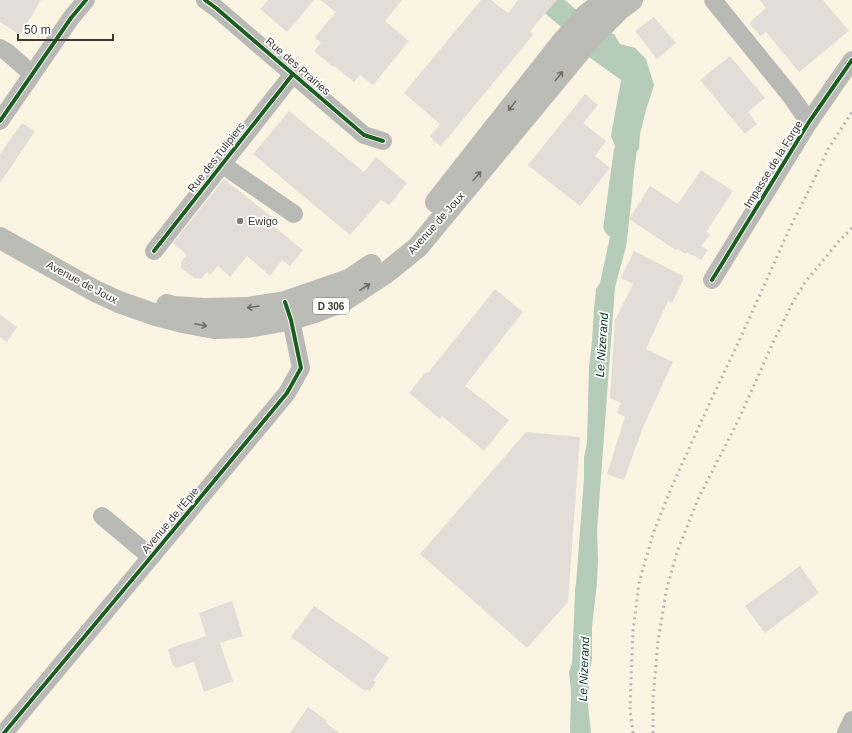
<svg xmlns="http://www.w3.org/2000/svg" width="852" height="733" viewBox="0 0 852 733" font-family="Arial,sans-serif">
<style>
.built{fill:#fcf4e3}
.water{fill:#b4ccb8}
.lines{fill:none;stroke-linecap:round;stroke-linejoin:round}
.river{stroke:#b4ccb8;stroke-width:23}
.building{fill:#e4ddd7}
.minor{stroke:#b9bab6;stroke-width:18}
.major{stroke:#bcbcb7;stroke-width:22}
.rail{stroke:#b8b6b3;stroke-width:3;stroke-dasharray:2 4;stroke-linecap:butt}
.cycleway-casing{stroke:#fff;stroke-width:6}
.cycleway{stroke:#1b5e20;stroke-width:4}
.oneway{stroke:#706e67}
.poi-dot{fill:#7f7c75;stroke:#fff;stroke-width:1.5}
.labels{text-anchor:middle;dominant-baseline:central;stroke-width:3.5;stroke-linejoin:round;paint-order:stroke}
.shield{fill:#fff;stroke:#777570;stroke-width:1}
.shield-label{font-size:10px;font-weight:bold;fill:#3d3a32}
.street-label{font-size:11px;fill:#3d3a32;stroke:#fff}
.poi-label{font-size:11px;fill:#3d3a32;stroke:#fff;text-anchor:start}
.water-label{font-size:12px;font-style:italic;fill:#05331b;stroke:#fff}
</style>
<rect width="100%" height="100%" fill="#faf7f1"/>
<!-- built -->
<rect class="built" x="0" y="0" width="852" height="733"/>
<!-- water -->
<path class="water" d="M597,31L614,34L620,44L635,48L646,59L654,85L646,110L640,134L639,149L633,155L631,166H634L632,196L626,247L615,287L597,531L598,559L597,583L592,627V659L589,675V690L588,705L591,733H570L571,691L569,672L572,663L575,594V589L576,584L584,478V457L587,443L589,366L592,341L594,309L596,289L600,283L621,186L619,160L617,151L611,136L621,80L582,52Z"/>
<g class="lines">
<!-- river -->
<g class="river">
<path d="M547,0L592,38"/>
<path d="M615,226L625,153"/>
</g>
</g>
<!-- building -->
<g class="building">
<path d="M0,0H41L20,35L0,22Z"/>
<path d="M268,0H314L287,32L260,9Z"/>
<path d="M320,0H402L385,21L409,41L373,85L360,75L354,82L334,66L333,67L314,51L321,43L315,37L336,12Z"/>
<path d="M481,0H491L508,13L518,0H557L530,31L533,35L441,146L432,140L433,139L430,136L440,124L404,93Z"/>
<path d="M760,0H823L849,31L799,72L766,32L760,36L749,23L766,8Z"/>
<path d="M654,17L676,43L657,59L635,31Z"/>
<path d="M730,56L765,98L748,112L757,124L745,134L700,80Z"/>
<path d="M585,94L598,105L583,123L606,141L595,156L610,168L580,206L528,165Z"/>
<path d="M289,111L364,172L376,157L407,183L389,205L381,200L350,235L253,154Z"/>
<path d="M22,123L35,131L0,183V154Z"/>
<path d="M701,170L733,191L706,232L710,235L701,246L708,250L701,260L694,255L693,256L687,252L685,254L678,249L676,250L629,219L650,186L678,204Z"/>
<path d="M224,179L276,220L272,225L303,250L290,266L282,260L270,276L247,256L230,277L218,266L210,275L207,272L201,279L194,278L181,268V262L187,255L173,243Z"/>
<path d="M634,251L683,276V280L672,303L668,301L646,349L673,362L643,427L624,480L607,474L625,417L617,413L621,403L610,398L615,320L633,284L621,278Z"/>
<path d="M495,289L523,312L465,386L509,420L484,451L442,416L440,419L409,393L426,372L428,373Z"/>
<path d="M0,315L17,327L7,342L0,337Z"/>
<path d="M526,432L580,437L568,602L527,648L420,554Z"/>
<path d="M800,566L819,593L765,633L745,606Z"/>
<path d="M232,601L243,636L220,643L233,681L204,692L194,662L176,668L175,666H173L168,650L170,649V648L206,636L199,613Z"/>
<path d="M314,606L389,658L373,681L376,682L370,691L367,689L365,691L291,637Z"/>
<path d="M308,707L327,721L325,722L339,733H290Z"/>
</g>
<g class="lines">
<!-- minor -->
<g class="minor">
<path d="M205,0L216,8L364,135L383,141"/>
<path d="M713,0L790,95L809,122"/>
<path d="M0,48L7,52L32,74"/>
<path d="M0,121L71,18L86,0"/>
<path d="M222,163L233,172L294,214"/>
<path d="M154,251L293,74"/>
<path d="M712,280L809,122L852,60"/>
<path d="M102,516L151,557"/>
<path d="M4,733L151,557L287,393L301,368L291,320L287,306"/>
<path d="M846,733L852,720"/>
</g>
<!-- major -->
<g class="major">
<path d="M436,202L562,42L586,15L606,0"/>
<path d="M0,238L95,291L119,302L156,315L183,322L214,328L247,327L288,320L315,312L343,301L387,272L418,247L591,38L621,8L632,0"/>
<path d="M167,305L174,307L204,309L247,308L285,302L349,280L371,265"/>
</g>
<!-- rail -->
<g class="rail">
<path d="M633,733L630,710L631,679L633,631L639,583L653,534L672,486L712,398L740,339L789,230L810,188L828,149L852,112"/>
<path d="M653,733V700L658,641L666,592L677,552L699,497L738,421L772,345L793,302L806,281L840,240L852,228"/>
</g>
<defs>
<g id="cycleway">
<path d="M205,0L216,8L364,135L383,141"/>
<path d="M0,121L71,18L86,0"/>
<path d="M154,251L293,74"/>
<path d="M712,280L809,122L852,60"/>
<path d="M4,733L151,557L287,393L301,368L291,320L285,302"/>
</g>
</defs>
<!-- cycleway casing -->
<use href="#cycleway" class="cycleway-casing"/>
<!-- cycleway -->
<use href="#cycleway" class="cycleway"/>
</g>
<!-- one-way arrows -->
<defs><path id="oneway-shaft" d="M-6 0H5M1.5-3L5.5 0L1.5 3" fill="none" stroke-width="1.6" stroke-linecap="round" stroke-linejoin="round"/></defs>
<g class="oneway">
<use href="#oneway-shaft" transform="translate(559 76) rotate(-51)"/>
<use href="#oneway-shaft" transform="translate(512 106) rotate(128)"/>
<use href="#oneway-shaft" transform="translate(477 176) rotate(-50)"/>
<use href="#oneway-shaft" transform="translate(365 287) rotate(-33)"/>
<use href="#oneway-shaft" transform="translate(253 307) rotate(171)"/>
<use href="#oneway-shaft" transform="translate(201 325) rotate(11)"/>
</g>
<!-- markers -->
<circle class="poi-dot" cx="240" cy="221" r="4"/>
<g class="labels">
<!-- shield labels -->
<rect class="shield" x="313" y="298" width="36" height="16" rx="3"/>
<g class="shield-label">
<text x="331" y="306">D 306</text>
</g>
<!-- street labels -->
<g class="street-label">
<text transform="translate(298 66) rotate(41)">Rue des Prairies</text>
<text transform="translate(216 157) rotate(-52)">Rue des Tulipiers</text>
<text transform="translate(773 164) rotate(-58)">Impasse de la Forge</text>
<text transform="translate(436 223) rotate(-48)">Avenue de Joux</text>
<text transform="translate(82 282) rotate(28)">Avenue de Joux</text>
<text transform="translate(170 520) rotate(-50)">Avenue de l'Épie</text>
</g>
<!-- poi labels -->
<g class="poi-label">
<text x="248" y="221">Ewigo</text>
</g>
<!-- water labels -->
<g class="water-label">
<text transform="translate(602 345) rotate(-86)">Le Nizerand</text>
<text transform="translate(584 669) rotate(-88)">Le Nizerand</text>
</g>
</g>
<!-- scale -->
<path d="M18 34v6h95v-6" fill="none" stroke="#3d3a32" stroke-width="2"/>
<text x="24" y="34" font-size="12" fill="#3d3a32" stroke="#ffffff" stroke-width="3" paint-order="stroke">50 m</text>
</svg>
